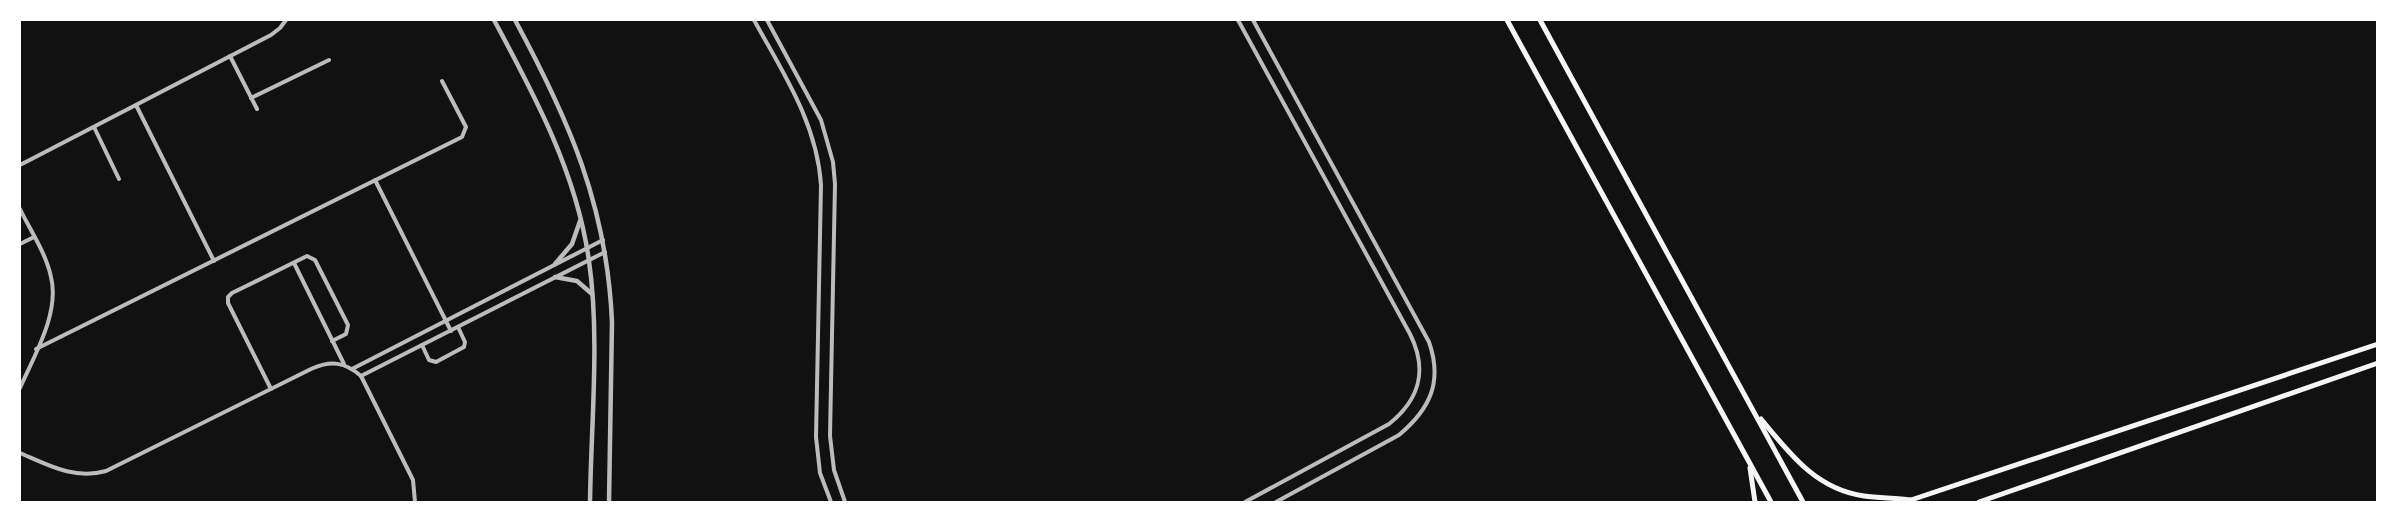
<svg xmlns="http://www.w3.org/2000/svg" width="2397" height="522" viewBox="0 0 2397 522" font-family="'Times New Roman',serif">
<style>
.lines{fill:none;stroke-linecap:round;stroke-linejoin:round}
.minor{stroke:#bcbcbc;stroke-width:4}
.tertiary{stroke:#bcbcbc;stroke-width:4.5}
.secondary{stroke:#f5f5f5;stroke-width:5}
</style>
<rect width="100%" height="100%" fill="#111"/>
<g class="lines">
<!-- minor -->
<g class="minor">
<path d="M754,20C783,73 817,123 821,185L816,437L820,473L831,502"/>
<path d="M767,20L821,120L833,162L835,184L830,436L834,470L845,502"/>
<path d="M1238,20L1410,334C1428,370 1420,399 1389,424L1245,502"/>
<path d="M1253,20L1429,342C1443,382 1430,409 1399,435L1276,502"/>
<path d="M230,56L257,109"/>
<path d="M251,98L329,60"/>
<path d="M136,105L214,261"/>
<path d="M94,127L119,179"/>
<path d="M20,165L271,35L280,28L286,20"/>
<path d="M375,180L451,331"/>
<path d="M20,209C30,230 46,253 51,277C60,313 34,356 20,388"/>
<path d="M20,244L34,237"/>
<path d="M294,263L344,364"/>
<path d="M422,345L429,360L436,362L464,347L465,342L458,327"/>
<path d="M36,349L462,137L466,127L442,81"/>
<path d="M352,369L603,240"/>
<path d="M361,376L605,252"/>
<path d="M271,389L228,303V297L232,293L307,256L315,260L348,325L346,334L332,341"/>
<path d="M20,453C48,465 74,480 106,471L311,369C331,360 345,362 361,376L413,480L415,502"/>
</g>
<!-- tertiary -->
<g class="tertiary">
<path d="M494,20C535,96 577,174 589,261C600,337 591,425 590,502"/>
<path d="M515,20C569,120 607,206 612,322L609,502"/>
<path d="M555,264L572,244L580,221"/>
<path d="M555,277L577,281L592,294"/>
</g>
<!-- secondary -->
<g class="secondary">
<path d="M1507,20L1771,502"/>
<path d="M1540,20L1803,502"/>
<path d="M1761,419C1790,454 1816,489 1864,496C1879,498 1895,498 1911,500"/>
<path d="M1750,468L1755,502"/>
<path d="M1905,502L2378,344"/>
<path d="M1979,502L2378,363"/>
</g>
</g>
<!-- border -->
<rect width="2397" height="522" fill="none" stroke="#ffffff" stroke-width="42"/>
</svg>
